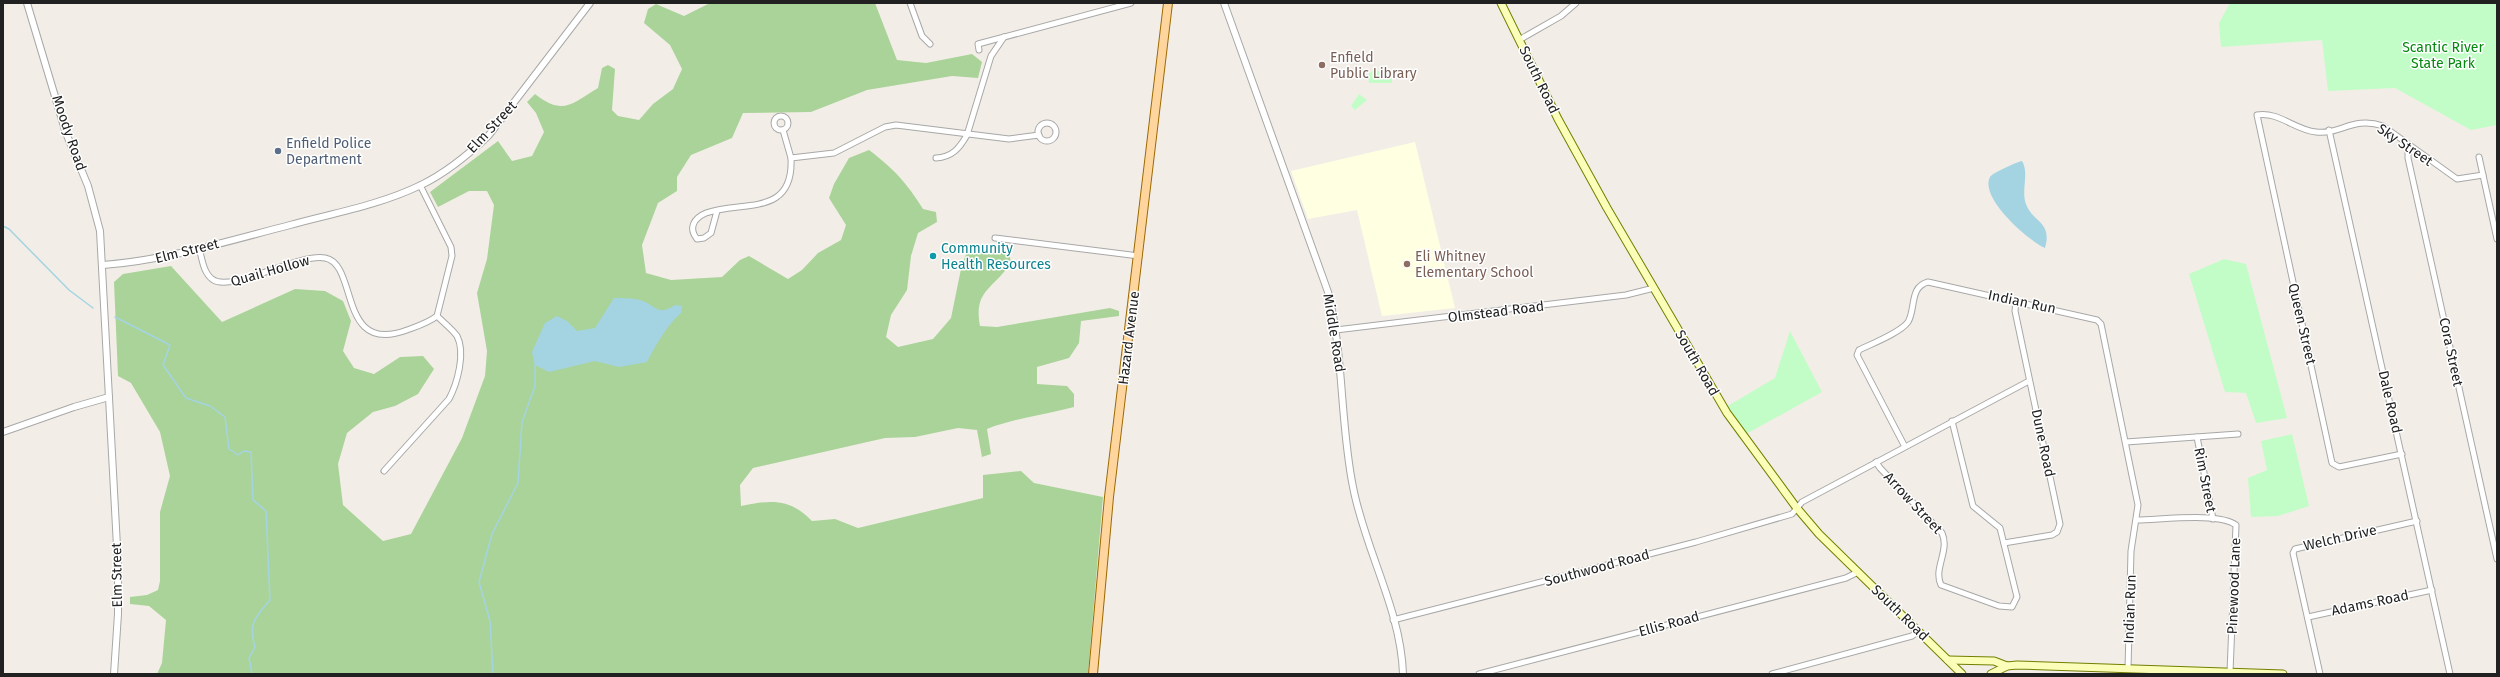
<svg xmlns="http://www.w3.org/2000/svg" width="2500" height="677" viewBox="0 0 2500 677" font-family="'Fira Sans',sans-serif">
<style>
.education{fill:#ffffe2}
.forest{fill:#aad399}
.park{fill:#c2fdc7}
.water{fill:#a4d4e2}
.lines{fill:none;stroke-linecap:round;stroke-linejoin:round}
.stream{stroke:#a4d4e2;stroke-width:1.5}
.minor-casing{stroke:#a8a8a8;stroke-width:7}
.tertiary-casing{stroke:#a8a8a8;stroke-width:8}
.secondary-casing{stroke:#727f00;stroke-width:9}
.primary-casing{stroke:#9d6900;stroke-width:10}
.minor{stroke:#fff;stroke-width:5}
.tertiary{stroke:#fff;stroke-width:6}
.secondary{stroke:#fafeb8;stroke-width:7}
.primary{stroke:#ffd59e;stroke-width:8}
.education-dot{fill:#8d6e63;stroke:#fff;stroke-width:1.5}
.service-dot{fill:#5c6f8a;stroke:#fff;stroke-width:1.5}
.culture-dot{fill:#0f9aa8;stroke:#fff;stroke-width:1.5}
.labels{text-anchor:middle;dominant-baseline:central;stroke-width:3;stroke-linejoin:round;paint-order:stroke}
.park-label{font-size:14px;fill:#04890f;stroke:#fff}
.education-label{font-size:14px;fill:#785e54;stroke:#fff;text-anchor:start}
.street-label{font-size:14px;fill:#212121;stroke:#fff}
.service-label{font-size:14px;fill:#4e5e75;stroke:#fff;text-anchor:start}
.culture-label{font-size:14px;fill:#0d838f;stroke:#fff;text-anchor:start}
</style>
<rect width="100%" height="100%" fill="#f2eee7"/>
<!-- education -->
<path class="education" d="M1415,142L1455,308L1382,316L1357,210L1308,219L1291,171Z"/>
<!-- forest -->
<path class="forest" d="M710,3H875L897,60L926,63L972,54L982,62L978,78L952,76L867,90L811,112L743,113L732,138L691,155L677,177V191L658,203L642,245L646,273L671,280L722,277L740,260L749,256L788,279L802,270L818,253L841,240L846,225L829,198L834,184L849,158L869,150C893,168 907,183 923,209L936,212L937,222L918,233L911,256L907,290L891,315L886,337L898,347L933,339L951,318L962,264L969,248L1009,254L1011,262C995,289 973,289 980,326L997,327L1110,308L1119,311V316L1081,321L1079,343L1069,358L1037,367V384L1067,386L1074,394V407C1045,415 1015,418 987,429L991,454L982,457L977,430L958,428L915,437L885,438L753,468L740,485L741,506C771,500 790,498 812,521L835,519L858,528L983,498V475L1021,471L1034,483L1103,497L1088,674H157L162,663L166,620L149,606L130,604V597L147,595L158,590L160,581V512L170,476L160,432L131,383L118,376L114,282L123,274L171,266L222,322L295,289L325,291L343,301L351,321L343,351L354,368L374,374L400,357L423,356L434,369L418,394L395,406L373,412L347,433L338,464L343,505L383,541L411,534L462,438L485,376L487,351L477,293L487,259L494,205L487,191H469L438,207L430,192L498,141L512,161L532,156L544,132L536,113L527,102L535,94C563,116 571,104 598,88L602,68L608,65L615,69L612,110L618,116L639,120L653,104L673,89L682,69L670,45L644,23L648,9L656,4L684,16Z"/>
<!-- park -->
<g class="park">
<path d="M2230,3H2497V125L2471,130L2395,88L2328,91L2322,40L2221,47L2219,23Z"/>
<path d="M1373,70L1391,74L1392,83H1369L1368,75Z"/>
<path d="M1359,94L1367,100L1355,110L1351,106Z"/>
<path d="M2224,259L2246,264L2287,418L2256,423L2246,393L2225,392L2189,274Z"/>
<path d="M1790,331L1822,392L1739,438L1721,410L1775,378Z"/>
<path d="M2292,434L2309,506L2278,516L2251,517L2248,478L2267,470L2261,441Z"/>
</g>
<!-- water -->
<g class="water">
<path d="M2022,161C2029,172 2022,188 2025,201C2031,223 2053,220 2045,248C2029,241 1979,198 1990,177C1992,173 2017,162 2022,161Z"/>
<path d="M614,298C623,298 635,298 643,301C657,307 658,316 675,305L682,306L681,313C668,324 655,346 647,362L619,367L595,361L549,372L535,365L532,352L545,323L557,316L567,321L577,331L595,328Z"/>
</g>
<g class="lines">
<!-- stream -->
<g class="stream">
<path d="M3,226L9,229L69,290L93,308"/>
<path d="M115,317L170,345L163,365L186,398L210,406L225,417L229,449L238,455L244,451L251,452L253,500L266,511L270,600C255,617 248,624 255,647L249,658L252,674"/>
<path d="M493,674L490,621L479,582L492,534L518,483L522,422L535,386V364"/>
</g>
<defs>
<g id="minor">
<path d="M910,3L922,36L930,44"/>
<path d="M1519,40L1561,16L1576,3"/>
<path d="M979,50L978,44L1131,3"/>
<circle cx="781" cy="123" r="7"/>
<circle cx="1047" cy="132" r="9"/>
<path d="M783,130L791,158"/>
<path d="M2329,130L2450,674"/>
<path d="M2408,144V158L2497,559"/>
<path d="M2479,157L2497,239"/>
<path d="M936,158C952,157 959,149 967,135L991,56L1004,37"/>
<path d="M717,211L711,233L704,238L697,239C688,228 694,218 706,213C741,200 794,218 791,158L834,153L885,127L896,125L1009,139L1039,135"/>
<path d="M995,238L1139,256"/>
<path d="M199,248C202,258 203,272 212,279C230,294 297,253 325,258C359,264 337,356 407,330C418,326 428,323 437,316L452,256L451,247L420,185"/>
<path d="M1336,330L1626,295L1654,288"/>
<path d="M2197,437L2213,519"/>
<path d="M2126,442L2238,434"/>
<path d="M1904,445L1857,355L1859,350C1871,344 1900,333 1908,322C1916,309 1909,287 1928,282L2097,320L2101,324L2138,505L2131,551L2128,669"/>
<path d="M2402,454L2339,467L2332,463L2257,115C2278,111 2295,130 2316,132C2340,135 2353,116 2383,126L2457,179L2483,175"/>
<path d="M1876,462L1880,468L1942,533C1950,551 1933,568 1941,585L1999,606L2012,607L2017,597L2000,528L1973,506L1952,421"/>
<path d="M384,471L449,399C457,384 466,353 457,336C452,329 444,323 437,316"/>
<path d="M2137,520C2160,520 2219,512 2236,525L2230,672"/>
<path d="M2004,543L2052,535L2057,532L2060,524L2015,311L2016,301"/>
<path d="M2308,617L2432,590"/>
<path d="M1393,620L1696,542L1792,514L1802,502L2029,381"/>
<path d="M1479,674L1846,578L1858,572"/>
<path d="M1772,674L1912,636L1918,631"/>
<path d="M2320,674L2293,553L2295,549L2417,521"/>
</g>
<g id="tertiary">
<path d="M27,3L66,133L88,186L100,231L118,565V614L114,674"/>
<path d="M1224,3L1328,292C1344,356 1340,423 1353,487C1365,550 1401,610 1403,674"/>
<path d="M103,265C167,260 228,241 290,225C334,213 380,205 421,185C446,173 469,154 489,135L590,3"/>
<path d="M3,432L74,407L109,397"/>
</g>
<g id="secondary">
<path d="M1501,3L1558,119L1607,208L1727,413L1796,507L1819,534L1962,674"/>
<path d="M1948,660L1994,661L2007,666"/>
<path d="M1991,674L2007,666L2017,665L2283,674"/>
</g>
<path id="primary" d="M1093,674L1109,497L1168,3"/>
</defs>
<!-- minor casing -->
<use href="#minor" class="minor-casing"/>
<!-- tertiary casing -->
<use href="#tertiary" class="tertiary-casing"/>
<!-- secondary casing -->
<use href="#secondary" class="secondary-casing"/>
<!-- primary casing -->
<use href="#primary" class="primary-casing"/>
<!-- minor -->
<use href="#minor" class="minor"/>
<!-- tertiary -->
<use href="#tertiary" class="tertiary"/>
<!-- secondary -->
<use href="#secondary" class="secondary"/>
<!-- primary -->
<use href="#primary" class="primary"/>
</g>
<!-- markers -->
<g class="education-dot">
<circle cx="1322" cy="65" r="4"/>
<circle cx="1407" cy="264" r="4"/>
</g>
<circle class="service-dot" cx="278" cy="151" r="4"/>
<circle class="culture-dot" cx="933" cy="256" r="4"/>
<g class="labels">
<!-- park labels -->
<g class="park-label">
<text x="2443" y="47">Scantic River<tspan x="2443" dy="16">State Park</tspan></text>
</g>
<!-- education labels -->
<g class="education-label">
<text x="1330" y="57">Enfield<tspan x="1330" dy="16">Public Library</tspan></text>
<text x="1415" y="256">Eli Whitney<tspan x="1415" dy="16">Elementary School</tspan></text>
</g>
<!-- street labels -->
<g class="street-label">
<text transform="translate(1539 80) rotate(64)">South Road</text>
<text transform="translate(492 127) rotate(-47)">Elm Street</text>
<text transform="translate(69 133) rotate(71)">Moody Road</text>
<text transform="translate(2405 145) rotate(34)">Sky Street</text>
<text transform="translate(187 251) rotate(-14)">Elm Street</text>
<text transform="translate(270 271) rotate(-16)">Quail Hollow</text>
<text transform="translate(2022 302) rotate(12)">Indian Run</text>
<text transform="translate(1496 312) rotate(-7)">Olmstead Road</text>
<text transform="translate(2302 324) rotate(77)">Queen Street</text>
<text transform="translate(1334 333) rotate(81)">Middle Road</text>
<text transform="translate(1129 338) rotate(-83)">Hazard Avenue</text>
<text transform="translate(2451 352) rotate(78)">Cora Street</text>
<text transform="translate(1697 363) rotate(60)">South Road</text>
<text transform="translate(2390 402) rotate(77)">Dale Road</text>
<text transform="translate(2043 443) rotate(78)">Dune Road</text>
<text transform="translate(2205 480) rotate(79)">Rim Street</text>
<text transform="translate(1913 503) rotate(47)">Arrow Street</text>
<text transform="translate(2340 538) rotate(-13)">Welch Drive</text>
<text transform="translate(1597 568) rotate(-15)">Southwood Road</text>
<text transform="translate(117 575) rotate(-91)">Elm Street</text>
<text transform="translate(2234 586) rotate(-88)">Pinewood Lane</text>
<text transform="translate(2370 603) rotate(-12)">Adams Road</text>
<text transform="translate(2130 609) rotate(-88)">Indian Run</text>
<text transform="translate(1900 613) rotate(44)">South Road</text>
<text transform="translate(1669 624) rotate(-15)">Ellis Road</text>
</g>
<!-- service labels -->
<g class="service-label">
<text x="286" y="143">Enfield Police<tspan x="286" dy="16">Department</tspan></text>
</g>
<!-- culture labels -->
<g class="culture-label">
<text x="941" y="248">Community<tspan x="941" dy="16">Health Resources</tspan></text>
</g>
</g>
<!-- border -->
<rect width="2500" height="677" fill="none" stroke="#212121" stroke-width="8"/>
</svg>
